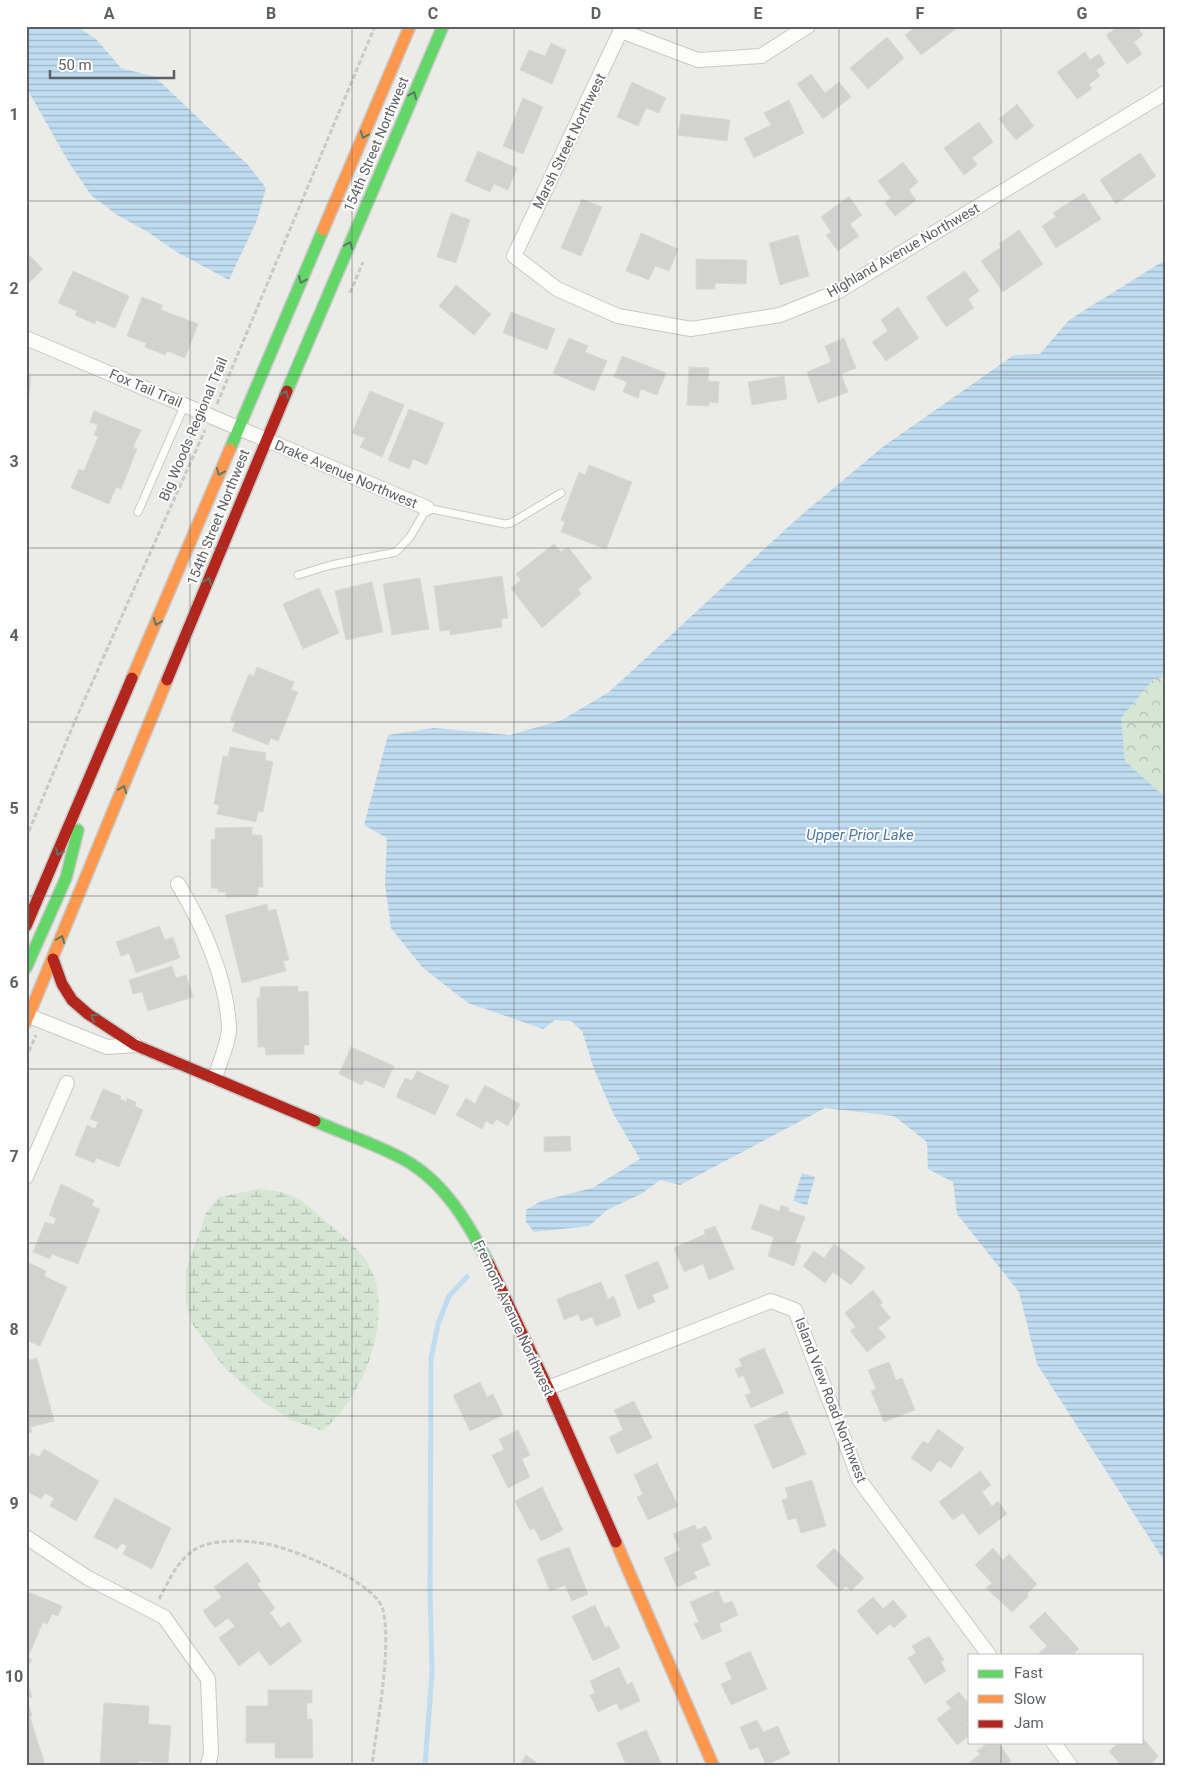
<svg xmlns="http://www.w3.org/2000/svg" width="1191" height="1791" viewBox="0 0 1191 1791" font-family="Roboto,sans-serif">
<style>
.forest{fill:url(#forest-crowns)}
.wetland{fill:url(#wetland-marsh)}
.water{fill:url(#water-rules)}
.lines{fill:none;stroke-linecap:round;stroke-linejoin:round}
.stream{stroke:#c0dcf0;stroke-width:5}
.building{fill:#d2d2d0;stroke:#dad9d6}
.lane-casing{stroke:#c9c9c8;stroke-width:9}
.street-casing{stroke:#c9c9c8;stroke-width:16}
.fast-casing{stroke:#c8c9c8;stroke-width:14}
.slow-casing{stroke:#c8c9c8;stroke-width:14}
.jam-casing{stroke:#c8c9c8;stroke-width:14}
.path{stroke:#c7cac9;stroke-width:3;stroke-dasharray:5 2.5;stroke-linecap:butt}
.lane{stroke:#fcfcfb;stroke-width:7}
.street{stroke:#fcfcfb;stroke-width:14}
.fast{stroke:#63d668;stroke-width:11}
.slow{stroke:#ff974d;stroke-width:11}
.jam{stroke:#b3261e;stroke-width:11}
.oneway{stroke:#5e7865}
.grid{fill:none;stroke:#5d6064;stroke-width:1;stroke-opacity:0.55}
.labels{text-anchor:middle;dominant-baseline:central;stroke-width:4;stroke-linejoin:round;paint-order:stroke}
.street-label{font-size:14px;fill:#5d6064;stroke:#fff}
.water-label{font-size:15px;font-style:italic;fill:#4d78a5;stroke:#fff}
.neatline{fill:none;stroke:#5d6064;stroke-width:2}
.grid-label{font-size:16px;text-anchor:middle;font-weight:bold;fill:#5d6064}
</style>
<defs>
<pattern id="forest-crowns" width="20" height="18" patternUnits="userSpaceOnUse" patternTransform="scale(1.25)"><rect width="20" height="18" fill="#d6e6d4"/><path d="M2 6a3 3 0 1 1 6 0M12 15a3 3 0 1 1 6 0" fill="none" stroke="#b1beb0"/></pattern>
<pattern id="wetland-marsh" width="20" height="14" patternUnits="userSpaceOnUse" patternTransform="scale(1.25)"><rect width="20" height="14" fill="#d6e6d4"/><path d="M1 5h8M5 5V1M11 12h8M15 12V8" fill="none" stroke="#b1beb0"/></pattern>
<pattern id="water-rules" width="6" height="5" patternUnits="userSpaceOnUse" patternTransform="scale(1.25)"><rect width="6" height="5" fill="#c0dcf0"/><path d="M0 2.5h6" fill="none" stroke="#9fb6c6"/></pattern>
</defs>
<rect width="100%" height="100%" fill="#ebebe7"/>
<!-- forest -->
<path class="forest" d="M1165,676V797L1125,761L1121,718L1152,681Z"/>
<!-- wetland -->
<path class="wetland" d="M259,1189C295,1192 302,1200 328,1223C343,1236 361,1250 370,1267C395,1315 363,1400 322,1431L291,1420L263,1402L223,1366L191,1322L186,1302V1270L206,1213L219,1197Z"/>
<!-- water -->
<g class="water">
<path d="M26,26H76L96,39L121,68L155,77L248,165L266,188L257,220L229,280L175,251L148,232L117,215L91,195L68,161L26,87Z"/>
<path d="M1165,260V676L1152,681L1121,718L1125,761L1165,797V1562L1037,1364L1019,1292L957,1214L953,1182L928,1169L927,1142L894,1116L825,1108L680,1185L660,1180L641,1194L607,1210L589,1226L534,1232L526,1222V1210L541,1201L592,1188L640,1159L614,1115L594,1069L582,1031L571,1021L555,1020L543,1029L468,1003L422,967L391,928L385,885L387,838L364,825L388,735L434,728L510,735L562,720L609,692L799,517L884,446L1014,355L1040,354L1069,320Z"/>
<path d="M802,1173L815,1177L807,1205L793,1201Z"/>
</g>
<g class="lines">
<!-- stream -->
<path class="stream" d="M425,1765L432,1673L430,1591L431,1358L438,1324L449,1296L467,1277"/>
</g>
<!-- building -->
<g class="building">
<path d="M917,26H956L957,28L921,55L905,35Z"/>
<path d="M1111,26H1137L1143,35L1134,42L1142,54L1127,64L1106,35L1114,30Z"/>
<path d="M887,37L904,58L868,89L850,68Z"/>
<path d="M551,43L566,50L552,84L520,70L529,50L545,56Z"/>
<path d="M1085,52L1090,60L1099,54L1105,64L1096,70L1100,76L1089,84L1092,89L1077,99L1057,72Z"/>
<path d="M811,74L825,93L839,82L851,97L823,119L797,84Z"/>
<path d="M632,82L666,98L659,113L646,108L638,126L617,117Z"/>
<path d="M523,98L543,107L523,154L503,146Z"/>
<path d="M789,100L804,133L754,158L744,138L771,125L764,113Z"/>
<path d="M1017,104L1034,126L1016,140L999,119Z"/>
<path d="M681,114L730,120L727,141L678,135Z"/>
<path d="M979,122L993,142L972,158L977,165L964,175L944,148Z"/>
<path d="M478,151L517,168L508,190L494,184L490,192L465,181Z"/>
<path d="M1140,153L1156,176L1116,204L1100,180Z"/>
<path d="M903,162L918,182L909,190L916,200L895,216L885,203L891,198L878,181Z"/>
<path d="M1084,193L1101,219L1056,248L1042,226L1056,217L1053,213Z"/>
<path d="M849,196L862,215L850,224L859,236L838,251L826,235L831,232L821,217Z"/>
<path d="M582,199L602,207L581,256L561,248Z"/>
<path d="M451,213L470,220L456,263L437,257Z"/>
<path d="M1019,230L1043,264L1003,292L981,261L1001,247L999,244Z"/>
<path d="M641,233L678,249L669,271L655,266L649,280L626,271Z"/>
<path d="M798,235L809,276L780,285L769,243Z"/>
<path d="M28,254L43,269L26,286V255Z"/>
<path d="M696,259L747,260L746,284L715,283V289H696Z"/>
<path d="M73,271L129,296L115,328L96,320L95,324L75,315L77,311L58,303Z"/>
<path d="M965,271L979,291L968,299L974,308L946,327L926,297Z"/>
<path d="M456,285L491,314L474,335L439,306Z"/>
<path d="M142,297L162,305L161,310L198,324L185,358L167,351L165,355L145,347L146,343L127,336Z"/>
<path d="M898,307L919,338L886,361L872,342L888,331L881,320Z"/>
<path d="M511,312L555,329L547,350L503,333Z"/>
<path d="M569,338L588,346L585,352L607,361L594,391L553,373Z"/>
<path d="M844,338L856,368L841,374L848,392L818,403L807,372L831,362L825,346Z"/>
<path d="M622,356L666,373L657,395L641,389L638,398L623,392L627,382L614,377Z"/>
<path d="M689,367L709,368L708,381L719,382L718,403L709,402V406L687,405Z"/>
<path d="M26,375L31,376L27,417H26Z"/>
<path d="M784,376L787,399L752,405L748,382Z"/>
<path d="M370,391L404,405L382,457L360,447L365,438L352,433Z"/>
<path d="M409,409L444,423L427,465L413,459L409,469L388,460Z"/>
<path d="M94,411L141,430L133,447L137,449L121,489L116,487L109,504L71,488L79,469L84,471L98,437L94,435L98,425L90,422Z"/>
<path d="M589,465L632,482L606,549L561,532L565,522L561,520L579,472L585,475Z"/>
<path d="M554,544L561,552L568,547L592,578L578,589L581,594L542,628L511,588L521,580L516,574Z"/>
<path d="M502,576L508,618L501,619L502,627L450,635V630L440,631L434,586Z"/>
<path d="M420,578L429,629L392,635L383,584Z"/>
<path d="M372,582L383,632L346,640L335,591Z"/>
<path d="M319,588L339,633L303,649L283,604Z"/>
<path d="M257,667L294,682L291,690L298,692L278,741L271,738L268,745L232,731L235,722L230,720L249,674L254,676Z"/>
<path d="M230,747L266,753L265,760L273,762L263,812L258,811L256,822L217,814L219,805L214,804L223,756L228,757Z"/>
<path d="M252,827V835H262L263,887H258V896L226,897V892H218V888H211V840L215,839V828Z"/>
<path d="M267,904L268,911L276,909L289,960L283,961L286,971L242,983L225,915Z"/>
<path d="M159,926L165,940L173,937L180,958L136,973L129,953L121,956L116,942Z"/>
<path d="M172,966L176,978L186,975L193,997L148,1011L142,992L133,994L129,980Z"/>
<path d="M298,986V992L308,991L309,1045H304V1054L266,1055L265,1047H258L257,998H260V987Z"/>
<path d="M351,1047L394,1066L384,1088L365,1080L362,1085L339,1074Z"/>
<path d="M417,1071L449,1086L435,1115L396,1097L405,1078L412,1081Z"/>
<path d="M485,1085L520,1104L508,1126L496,1119L493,1125L486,1121L482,1129L456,1115L466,1098L475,1104Z"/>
<path d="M103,1089L121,1096L120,1099L126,1102L127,1098L136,1102L135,1106L143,1110L119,1167L96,1158L94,1163L75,1155L87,1125L95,1129L98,1122L90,1119Z"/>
<path d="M570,1136L571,1151L544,1152V1137Z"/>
<path d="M61,1184L94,1200L92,1206L100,1209L78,1264L52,1254L50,1259L33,1252L45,1222L54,1225L56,1218L49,1215Z"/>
<path d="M760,1204L779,1211L781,1205L789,1208L788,1211L805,1217L795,1243L801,1245L794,1266L768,1256L774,1237L751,1229Z"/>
<path d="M715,1226L734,1269L709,1280L703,1264L684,1272L674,1248L705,1234L704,1230Z"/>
<path d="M834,1244L865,1267L851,1285L833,1272L825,1283L803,1266L814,1251L824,1258Z"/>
<path d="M658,1261L669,1288L652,1295L655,1302L638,1309L625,1275Z"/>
<path d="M27,1262L46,1271L44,1276L67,1287L40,1346L26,1340Z"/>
<path d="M601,1282L608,1299L614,1296L621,1316L596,1326L592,1317L581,1321L578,1314L564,1320L557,1299Z"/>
<path d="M873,1290L883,1303L880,1305L891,1318L878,1328L886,1337L867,1352L850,1331L856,1327L845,1313Z"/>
<path d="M764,1348L784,1393L751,1408L745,1395L751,1393L743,1375L739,1378L735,1369L742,1366L739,1359Z"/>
<path d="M37,1358L54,1421L30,1427L32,1432L26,1434V1361Z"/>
<path d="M889,1362L896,1380L902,1378L915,1410L884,1422L871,1391L876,1389L868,1370Z"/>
<path d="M480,1382L487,1397L493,1394L503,1415L470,1431L453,1395Z"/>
<path d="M634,1401L652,1438L617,1454L609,1437L623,1430L614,1410Z"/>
<path d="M787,1411L806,1454L773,1469L754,1425Z"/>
<path d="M938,1429L964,1448L951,1468L939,1460L931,1472L911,1458L923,1441L928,1444Z"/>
<path d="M518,1430L530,1455L522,1459L530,1477L508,1488L492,1455L504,1450L499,1439Z"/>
<path d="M44,1449L99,1481L76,1521L50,1506L54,1498L45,1493L41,1499L26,1491V1463L32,1453L39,1457Z"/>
<path d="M657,1463L678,1506L648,1520L637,1497L643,1494L634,1475Z"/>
<path d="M980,1471L991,1485L982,1492L992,1506L998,1501L1007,1514L979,1535L963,1513L953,1520L939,1502Z"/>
<path d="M812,1480L826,1526L801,1533L796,1518L788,1520L782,1500L788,1498L785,1488Z"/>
<path d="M542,1487L563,1530L541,1541L534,1528L530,1530L515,1501Z"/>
<path d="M115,1498L171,1528L152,1569L123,1554L127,1546L122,1543L117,1549L94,1537Z"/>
<path d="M695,1525L697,1530L706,1526L712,1539L701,1544L710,1565L694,1572L697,1578L677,1587L664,1558L680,1550L673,1534Z"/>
<path d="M569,1547L588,1594L572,1601L565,1585L550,1591L537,1559Z"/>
<path d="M834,1548L864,1578L851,1591L846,1586L841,1591L816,1566Z"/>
<path d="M993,1548L1003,1560L1009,1554L1037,1584L1027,1594L1029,1596L1012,1612L986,1588L992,1583L975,1565Z"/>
<path d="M247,1562L261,1581L257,1584L275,1608L270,1613L281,1628L289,1622L302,1641L270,1666L259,1651L239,1666L219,1638L235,1626L228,1618L215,1628L203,1611L222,1597L214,1587Z"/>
<path d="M718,1590L724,1604L732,1601L738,1615L719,1624L722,1631L702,1640L694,1624L699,1622L690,1602Z"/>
<path d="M26,1591L62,1606L58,1616L52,1614L47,1624L43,1622L28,1657L32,1659L26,1671Z"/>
<path d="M873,1597L883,1609L893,1600L907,1616L894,1628L890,1624L877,1635L857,1611Z"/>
<path d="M595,1605L605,1628L609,1626L620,1648L593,1661L572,1616Z"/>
<path d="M1045,1612L1079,1649L1072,1655H1041L1039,1653L1047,1646L1029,1627Z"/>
<path d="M929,1636L944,1660L941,1662L946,1671L925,1684L908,1658L916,1653L912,1646Z"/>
<path d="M750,1651L767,1689L731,1705L721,1684L732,1679L725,1663Z"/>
<path d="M619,1667L627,1685L632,1682L640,1701L620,1710L617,1703L598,1712L590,1695L595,1693L590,1681Z"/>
<path d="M29,1687L32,1697L27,1699L32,1716L30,1717L45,1765H26V1688Z"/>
<path d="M268,1690H312V1703H307V1719H312L313,1758H275V1743H246V1706H268Z"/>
<path d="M959,1692L970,1705V1720L966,1723L970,1728V1735L957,1745L937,1719L951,1708L946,1702Z"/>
<path d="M104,1703L149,1706L148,1724L171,1726L168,1763L138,1761V1765H100Z"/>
<path d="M757,1720L763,1732L778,1726L790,1754L766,1765L758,1747L750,1750L740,1727Z"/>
<path d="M646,1730L661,1763L626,1765L617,1743Z"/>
<path d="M1142,1737L1158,1756L1151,1765H1121L1109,1751L1120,1742H1142Z"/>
<path d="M989,1742H998L1011,1761L1006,1765H967L980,1754L977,1751Z"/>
<path d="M526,1755L540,1765H520Z"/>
</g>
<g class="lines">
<defs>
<g id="lane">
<path d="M138,512L185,404"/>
<path d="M298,575L331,565L396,552L410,537L427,508L505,524L511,523L561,493"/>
</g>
<g id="street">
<path d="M623,26L514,256L557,289L618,316L691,329L780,315L837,292L1165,93"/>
<path d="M621,31L698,60L761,56L808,26"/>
<path d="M26,338L427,508"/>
<path d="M178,884C203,925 226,977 229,1026C230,1039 219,1064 215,1078"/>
<path d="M29,1016L107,1047L135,1045"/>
<path d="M26,1177L67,1083"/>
<path d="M548,1388L771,1301L795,1310L860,1481L989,1655"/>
<path d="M26,1537L88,1578L164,1617L208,1679L211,1753L208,1765"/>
<path d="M1053,1742L1070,1765"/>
</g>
<g id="fast">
<path d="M287,391L443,26"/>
<path d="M230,449L323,230"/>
<path d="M26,968L66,878L78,830"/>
<path d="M315,1121C344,1134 376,1144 403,1159C444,1181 469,1224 489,1264"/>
</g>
<g id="slow">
<path d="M323,230L410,26"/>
<path d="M132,678L230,449"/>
<path d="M26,1022L167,680"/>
<path d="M616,1542L713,1765"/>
</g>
<g id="jam">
<path d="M167,680L287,391"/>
<path d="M26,926L132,678"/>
<path d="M53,959L62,984L72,1000L88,1014L135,1045L315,1121"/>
<path d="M489,1264L548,1388L616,1542"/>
</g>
</defs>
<!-- lane casing -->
<use href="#lane" class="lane-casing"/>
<!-- street casing -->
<use href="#street" class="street-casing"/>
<!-- fast casing -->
<use href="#fast" class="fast-casing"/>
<!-- slow casing -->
<use href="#slow" class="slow-casing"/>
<!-- jam casing -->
<use href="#jam" class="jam-casing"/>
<!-- path -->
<g class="path">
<path d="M350,293L363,262"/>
<path d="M217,404L375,26"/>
<path d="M26,838L75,721L205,430"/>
<path d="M26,1058L36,1035"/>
<path d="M159,1599C169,1581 176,1562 194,1550C213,1537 257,1540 279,1547C304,1554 377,1584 383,1610C392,1649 377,1723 372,1765"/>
</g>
<!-- lane -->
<use href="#lane" class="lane"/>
<!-- street -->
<use href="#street" class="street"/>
<!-- fast -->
<use href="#fast" class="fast"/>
<!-- slow -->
<use href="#slow" class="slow"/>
<!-- jam -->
<use href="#jam" class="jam"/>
</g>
<!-- one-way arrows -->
<defs><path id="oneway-chevron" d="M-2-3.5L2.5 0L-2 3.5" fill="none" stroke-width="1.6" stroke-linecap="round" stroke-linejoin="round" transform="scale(1.25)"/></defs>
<g class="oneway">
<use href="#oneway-chevron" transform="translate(413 95) rotate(-67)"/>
<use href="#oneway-chevron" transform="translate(364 135) rotate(113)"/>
<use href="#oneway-chevron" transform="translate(349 245) rotate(-67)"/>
<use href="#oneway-chevron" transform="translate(302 280) rotate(113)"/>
<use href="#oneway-chevron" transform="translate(285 394) rotate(-67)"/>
<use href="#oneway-chevron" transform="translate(220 472) rotate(113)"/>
<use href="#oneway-chevron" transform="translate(208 581) rotate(-68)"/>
<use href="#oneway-chevron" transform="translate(157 622) rotate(113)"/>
<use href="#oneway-chevron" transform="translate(123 789) rotate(-68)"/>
<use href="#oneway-chevron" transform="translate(59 852) rotate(113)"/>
<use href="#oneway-chevron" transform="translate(61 939) rotate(-68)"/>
<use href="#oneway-chevron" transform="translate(94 1017) rotate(-149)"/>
</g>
<!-- grid -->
<path class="grid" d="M190,26V1765M352,26V1765M514,26V1765M677,26V1765M839,26V1765M1001,26V1655M26,201H1165M26,375H1165M26,548H1165M26,722H1165M26,896H1165M26,1069H1165M26,1243H1165M26,1416H1165M26,1590H1165M1001,1742V1765"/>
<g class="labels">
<!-- street labels -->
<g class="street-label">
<text transform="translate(569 141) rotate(-64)">Marsh Street Northwest</text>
<text transform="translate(376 144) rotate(-67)">154th Street Northwest</text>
<text transform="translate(903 250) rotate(-30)">Highland Avenue Northwest</text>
<text transform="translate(146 388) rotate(23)">Fox Tail Trail</text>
<text transform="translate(193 429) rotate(-67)">Big Woods Regional Trail</text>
<text transform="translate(346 474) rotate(23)">Drake Avenue Northwest</text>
<text transform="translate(218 517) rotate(-68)">154th Street Northwest</text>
<text transform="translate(514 1318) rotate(65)">Fremont Avenue Northwest</text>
<text transform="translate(831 1400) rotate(69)">Island View Road Northwest</text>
</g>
<!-- water labels -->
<g class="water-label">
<text x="860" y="835">Upper Prior Lake</text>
</g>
</g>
<!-- border -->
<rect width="1191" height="1791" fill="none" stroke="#ffffff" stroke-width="55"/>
<!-- legend -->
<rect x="968" y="1654" width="175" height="90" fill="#ffffff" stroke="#bebfc1"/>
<rect x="978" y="1670" width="25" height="8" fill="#63d668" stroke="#bebfc1"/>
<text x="1014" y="1678" font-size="15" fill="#5d6064">Fast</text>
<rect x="978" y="1695" width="25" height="8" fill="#ff974d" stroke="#bebfc1"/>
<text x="1014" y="1704" font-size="15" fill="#5d6064">Slow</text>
<rect x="978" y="1720" width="25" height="8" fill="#b3261e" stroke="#bebfc1"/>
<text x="1014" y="1728" font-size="15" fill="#5d6064">Jam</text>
<!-- scale -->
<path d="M50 70v8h124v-8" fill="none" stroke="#5d6064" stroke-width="2.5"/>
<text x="58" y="70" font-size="15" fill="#5d6064" stroke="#ffffff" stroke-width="4" paint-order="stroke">50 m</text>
<rect x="28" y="28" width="1136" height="1736" class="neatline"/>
<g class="grid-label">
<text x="109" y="19">A</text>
<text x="271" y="19">B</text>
<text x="433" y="19">C</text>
<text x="596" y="19">D</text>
<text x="758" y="19">E</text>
<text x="920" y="19">F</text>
<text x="1082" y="19">G</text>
<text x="14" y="120">1</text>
<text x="14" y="294">2</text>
<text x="14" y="467">3</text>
<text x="14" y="641">4</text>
<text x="14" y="814">5</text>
<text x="14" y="988">6</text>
<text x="14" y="1162">7</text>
<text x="14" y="1335">8</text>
<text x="14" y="1509">9</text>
<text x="14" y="1682">10</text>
</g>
</svg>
